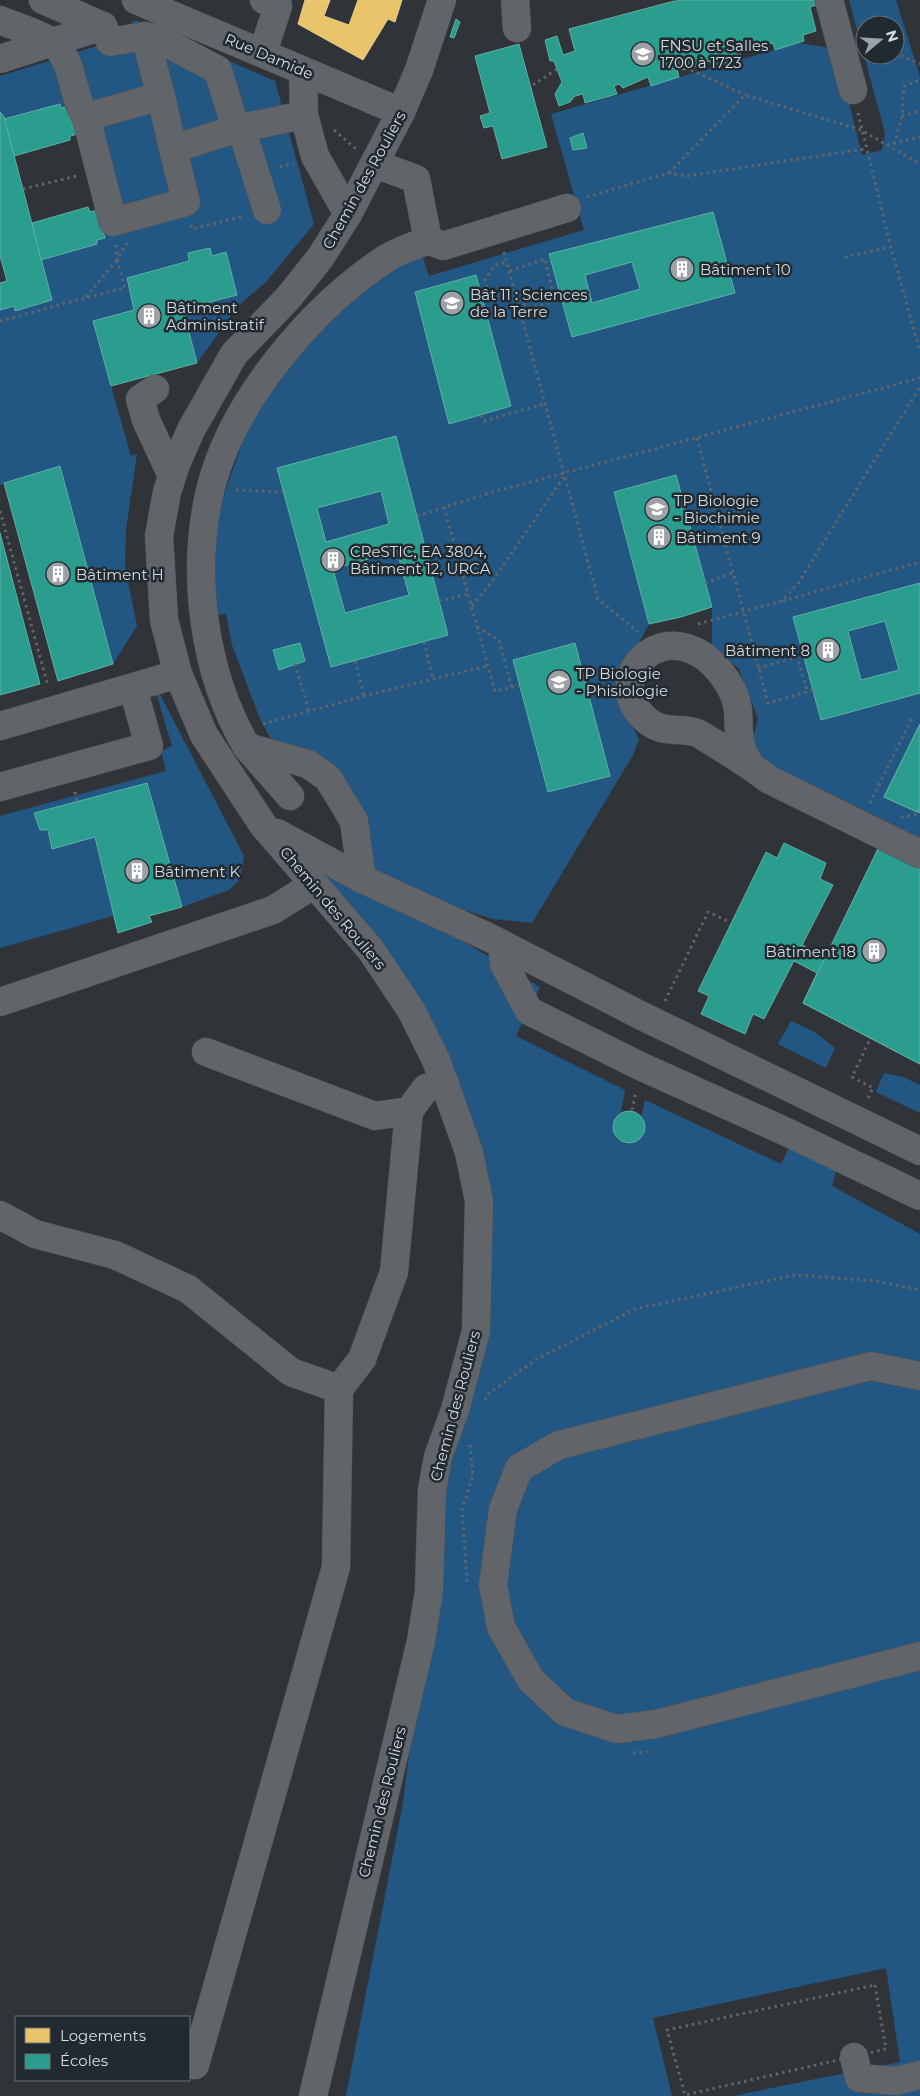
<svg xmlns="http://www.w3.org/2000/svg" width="920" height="2096" viewBox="0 0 920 2096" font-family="Montserrat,sans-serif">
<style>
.green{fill:#235783;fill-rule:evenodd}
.homes{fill:#e9c46a;stroke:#e3cb8d}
.schools{fill:#2a9d8f;stroke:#5eb0a7;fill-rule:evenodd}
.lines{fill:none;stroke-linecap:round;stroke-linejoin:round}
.minor-casing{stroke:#4e5256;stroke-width:29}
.path{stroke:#626568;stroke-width:3;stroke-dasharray:2.5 4;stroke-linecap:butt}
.minor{stroke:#616468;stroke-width:28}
.labels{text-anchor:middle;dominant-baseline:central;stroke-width:5;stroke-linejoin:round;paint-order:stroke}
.poi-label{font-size:15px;fill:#d6dbe0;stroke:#222a31;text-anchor:start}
.street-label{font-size:15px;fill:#d6dbe0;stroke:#222a31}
</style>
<rect width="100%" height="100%" fill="#303438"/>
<!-- green -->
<g class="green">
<path d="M849,0H896L920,77V841L749,756L758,718L739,669L712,646V607L676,475L614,492L649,624L636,648L621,665L624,710L639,739L633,755L532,923L493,919L435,901L372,869L362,825L275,747L260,719L232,645L226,614L218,615L212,579L218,512L246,432L293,352L349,299L420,249L429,276L584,230L551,114L799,43L836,49L862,155L882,150L885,133ZM865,25H895V55H865Z"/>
<path d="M135,20L275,81L314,224L266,282L239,305L197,363L183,309L237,295L226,252L212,256L210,248L188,253L189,261L127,279L134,310L111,386L131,456L137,454L126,530L125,566L137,626L113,664L60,466L0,485V310L14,306L15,310L52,300L41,260L97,244V240L105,237L78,134L60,105L4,119L0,112V76L110,42Z"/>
<path d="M152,679L244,856L240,879L229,890L182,907L147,784L34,813L40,830L95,837L118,933L113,916L0,948V816L166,771L161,751L172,746Z"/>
<path d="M272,845L424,918L540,987L516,1036L625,1090L621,1112L613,1127L617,1139L626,1144L641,1138L644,1126L641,1117L645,1100L781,1164L789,1148L836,1171L832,1186L920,1234V2096H733L900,2062L886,1968L653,2018L672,2096H346L403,1803L429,1591L460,1392L479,1201L391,979Z"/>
<path d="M791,1021L813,1031L835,1048L826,1068L778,1044Z"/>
<path d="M884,1073L903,1077L920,1085V1113L876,1092Z"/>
</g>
<!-- homes -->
<path class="homes" d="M305,0H330L324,16L349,25L358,0H402L395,22L388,19L363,60L298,24Z"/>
<!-- schools -->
<g class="schools">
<path d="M814,0L816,5L810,7L816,31L803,35L804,41L775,50L773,43L761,46L758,51L740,52L742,60L713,68L710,61L698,64L691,70L677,69L679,77L651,86L648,77L623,88L619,84L614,86L617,94L585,103L583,94L575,96L570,102L559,106L555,94L562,82L554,61H550L545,40L557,36L563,55L575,51L569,29L678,0Z"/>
<path d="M456,19L460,22L454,38L450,37Z"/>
<path d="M519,44L547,147L502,159L493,126L484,128L480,116L490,113L475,56Z"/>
<path d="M60,104L61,108L70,106L78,134L70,136V140L14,156L4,119Z"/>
<path d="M0,112L4,117L52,300L15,311L14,306L0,310V283L7,281L0,256Z"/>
<path d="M583,133L587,148L573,150L570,138Z"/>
<path d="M88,207L90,212L97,210L105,238L97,240V244L41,260L32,223Z"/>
<path d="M713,212L735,293L572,337L549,254ZM632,262L640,289L592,303L585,275Z"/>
<path d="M210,248L212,256L226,252L237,295L183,309L197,363L111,386L93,321L134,310L127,278L189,261L188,253Z"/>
<path d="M476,275L511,406L449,424L415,292Z"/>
<path d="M396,436L448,635L331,667L277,468ZM381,491L389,524L326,542L317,508ZM397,551L409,595L345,613L333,569Z"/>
<path d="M60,466L113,664L58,681L4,483Z"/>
<path d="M676,475L712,607L681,617L649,624L614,492Z"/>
<path d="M0,533L40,684L0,695Z"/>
<path d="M920,583V693L821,720L793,617ZM885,621L899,670L861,680L848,631Z"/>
<path d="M300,643L305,661L279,670L273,650Z"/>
<path d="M575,643L610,776L548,792L513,660Z"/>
<path d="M920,724V813L884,797Z"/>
<path d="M920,724V806L917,812L884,797Z"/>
<path d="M147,783L182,907L149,916L152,922L118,933L95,837L52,849L48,830H40L34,813Z"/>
<path d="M784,843L826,863L820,879L833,885L764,1019L753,1014L745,1034L701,1014L709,996L698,991L766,852L777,858Z"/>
<path d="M878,849L920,869V1064L803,1003L817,973L794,961L802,945L826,957Z"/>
<path d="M878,849L920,869V1064L803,1003Z"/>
<circle cx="629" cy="1127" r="16"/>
</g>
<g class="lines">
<defs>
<g id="minor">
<path d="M136,0L401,112"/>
<path d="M515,0L517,28"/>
<path d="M829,0L853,90"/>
<path d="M0,20C16,27 36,32 50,41C74,56 71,95 86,117L113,222L186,202L173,149L236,129L244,137L267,210"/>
<path d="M103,26L110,42L145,36"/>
<path d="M263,52L278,6L264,0"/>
<path d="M0,59L103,26L43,0"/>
<path d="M303,71L304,115L315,156L348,214"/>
<path d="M161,96L145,36L159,39L218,70L236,129L304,115"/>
<path d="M86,117L161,96L173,149"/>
<path d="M428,240L443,246L567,208"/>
<path d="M155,389L140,399L146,420L172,476"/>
<path d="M0,726L178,674"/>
<path d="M247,747L290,796"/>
<path d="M751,766C748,760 743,755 742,749C734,724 745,710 728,683C677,602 597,672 644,718C663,735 676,727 694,732C700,733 706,739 711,741C730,753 750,765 768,779L920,854"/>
<path d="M0,787L149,746L133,688"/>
<path d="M277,833L362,879L486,936L640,1015L920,1151"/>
<path d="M362,879L354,821L328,778L308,764L247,747C203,673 190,571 211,487C233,400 313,306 387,258C399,250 415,246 428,240L416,179L375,164"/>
<path d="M502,944L504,964L529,1011L640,1066L780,1129L920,1196"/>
<path d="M0,1002L273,910L313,885"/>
<path d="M206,1052L375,1116L409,1111L426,1088L445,1083"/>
<path d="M0,1215L35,1234L115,1255L188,1289L291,1372L339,1389"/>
<path d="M920,1376L871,1366L559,1445L519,1468L503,1509L493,1585L501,1627L531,1680L565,1712L617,1729L656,1724L920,1656"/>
<path d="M854,2057L859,2078L896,2081L920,2075"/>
<path d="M195,2065L336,1567L339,1389L362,1359L394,1272L409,1111"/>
<path d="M313,2096L421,1641L429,1591L432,1490L438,1457L455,1410L476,1331L479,1201L469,1152L436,1060L411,1010L371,950L263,825L204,735L178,674L164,620L159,536L167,492L176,464L191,430L234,354L289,297L320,258L348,214L401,112L419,70L442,0"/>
</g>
</defs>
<!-- minor casing -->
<use href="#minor" class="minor-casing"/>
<!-- path -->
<g class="path">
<path d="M676,0V1"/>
<path d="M895,53L920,64"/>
<path d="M878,55H884"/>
<path d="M691,70L745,95"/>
<path d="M533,85L557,69"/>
<path d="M858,113L891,247L920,352"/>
<path d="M902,116L920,111"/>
<path d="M334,130L356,149"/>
<path d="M894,144L902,116L904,86L920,80"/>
<path d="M887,145L920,137"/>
<path d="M280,167L293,163"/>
<path d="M669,173L745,95L861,130L920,164"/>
<path d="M23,189L77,176"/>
<path d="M587,197L669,173L686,176L865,149"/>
<path d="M191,225L192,229L245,216"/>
<path d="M116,245L117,260L127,243"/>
<path d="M504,252L598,599L638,632"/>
<path d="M845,257L891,247"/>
<path d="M117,260L125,288L85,298Z"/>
<path d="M510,271L545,259L555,301"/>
<path d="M489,300L485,280L495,265L507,262"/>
<path d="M483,301L515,294L528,308L562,300"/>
<path d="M0,321L85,298"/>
<path d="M481,415L484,421L547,403"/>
<path d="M697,438L768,703L813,690"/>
<path d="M236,490L283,492"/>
<path d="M444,507L495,691L519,686"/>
<path d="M0,511L48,686"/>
<path d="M417,516L493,492L920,378"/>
<path d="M705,583L733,573"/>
<path d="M439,601L468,594"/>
<path d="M783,601L920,562"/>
<path d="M472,606L491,583L565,475"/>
<path d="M698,624L782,601L799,582L920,387"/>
<path d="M477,627L499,640L512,688"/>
<path d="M424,642L433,679"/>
<path d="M355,661L364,696"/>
<path d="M295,664L309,711"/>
<path d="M758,668L797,657L807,690"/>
<path d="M263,724L364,696L487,666"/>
<path d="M75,792L77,802"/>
<path d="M870,803L913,716"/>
<path d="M901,817L920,814"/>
<path d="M665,1001L708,912L730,922"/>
<path d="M868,1098L873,1088L852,1077L870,1039"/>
<path d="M632,1110L636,1091"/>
<path d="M485,1400L488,1394L537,1359L635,1309L794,1275L875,1281L920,1290"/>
<path d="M467,1582L462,1510L473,1475L470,1445"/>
<path d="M633,1753L647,1752"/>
<path d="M875,1985L886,2049L685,2095L667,2030Z"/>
</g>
<!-- minor -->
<use href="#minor" class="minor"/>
</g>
<!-- icons -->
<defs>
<symbol id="university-disc" viewBox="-11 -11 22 22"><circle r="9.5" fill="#9ca1a5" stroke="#222a31"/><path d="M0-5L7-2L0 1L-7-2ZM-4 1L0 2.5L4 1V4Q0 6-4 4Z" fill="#fff"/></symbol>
<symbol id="building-disc" viewBox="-11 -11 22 22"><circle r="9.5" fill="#9ca1a5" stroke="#222a31"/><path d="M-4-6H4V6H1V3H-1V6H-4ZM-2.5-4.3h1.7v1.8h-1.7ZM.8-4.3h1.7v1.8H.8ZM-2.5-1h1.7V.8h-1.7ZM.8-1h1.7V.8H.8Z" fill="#fff"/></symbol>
</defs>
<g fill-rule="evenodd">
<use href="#university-disc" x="629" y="40" width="28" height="28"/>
<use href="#building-disc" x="668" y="255" width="28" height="28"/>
<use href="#university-disc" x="438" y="289" width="28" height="28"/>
<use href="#building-disc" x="135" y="302" width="28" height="28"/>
<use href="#university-disc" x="643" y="495" width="28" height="28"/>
<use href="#building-disc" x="645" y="523" width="28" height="28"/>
<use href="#building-disc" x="319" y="546" width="28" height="28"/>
<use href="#building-disc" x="44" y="560" width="28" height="28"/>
<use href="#building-disc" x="814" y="636" width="28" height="28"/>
<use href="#university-disc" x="545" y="668" width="28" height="28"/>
<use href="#building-disc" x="123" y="857" width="28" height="28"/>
<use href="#building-disc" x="860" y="937" width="28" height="28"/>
</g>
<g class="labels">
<!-- poi labels -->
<g class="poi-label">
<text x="660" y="45">FNSU et Salles<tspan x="660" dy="17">1700 à 1723</tspan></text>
<text x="700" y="269">Bâtiment 10</text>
<text x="470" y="294">Bât 11 : Sciences<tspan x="470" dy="17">de la Terre</tspan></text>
<text x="166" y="307">Bâtiment<tspan x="166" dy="17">Administratif</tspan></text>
<text x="674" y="500">TP Biologie<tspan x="674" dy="17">- Biochimie</tspan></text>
<text x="676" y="537">Bâtiment 9</text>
<text x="350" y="551">CReSTIC, EA 3804,<tspan x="350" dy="17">Bâtiment 12, URCA</tspan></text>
<text x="76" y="574">Bâtiment H</text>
<text x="810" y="650" text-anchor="end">Bâtiment 8</text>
<text x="576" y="673">TP Biologie<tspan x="576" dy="17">- Phisiologie</tspan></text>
<text x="154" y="871">Bâtiment K</text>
<text x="856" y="951" text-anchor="end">Bâtiment 18</text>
</g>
<!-- street labels -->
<g class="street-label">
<text transform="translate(269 56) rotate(23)">Rue Damide</text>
<text transform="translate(364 180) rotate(-61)">Chemin des Rouliers</text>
<text transform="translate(333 908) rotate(50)">Chemin des Rouliers</text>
<text transform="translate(455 1406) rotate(-75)">Chemin des Rouliers</text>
<text transform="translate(382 1802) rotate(-76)">Chemin des Rouliers</text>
</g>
</g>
<!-- legend -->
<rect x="15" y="2016" width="175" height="65" fill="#222a31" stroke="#6a7177"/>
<rect x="25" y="2028" width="25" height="15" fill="#e9c46a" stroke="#6a7177"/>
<text x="60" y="2041" font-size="15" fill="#d6dbe0">Logements</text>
<rect x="25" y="2054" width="25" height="15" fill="#2a9d8f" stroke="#6a7177"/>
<text x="60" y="2066" font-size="15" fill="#d6dbe0">Écoles</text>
<!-- north arrow -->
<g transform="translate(880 40) rotate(72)"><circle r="24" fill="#222a31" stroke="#6a7177"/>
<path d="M0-4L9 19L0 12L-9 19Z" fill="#9ca1a5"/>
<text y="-8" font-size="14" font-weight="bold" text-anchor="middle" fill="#d6dbe0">N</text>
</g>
</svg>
